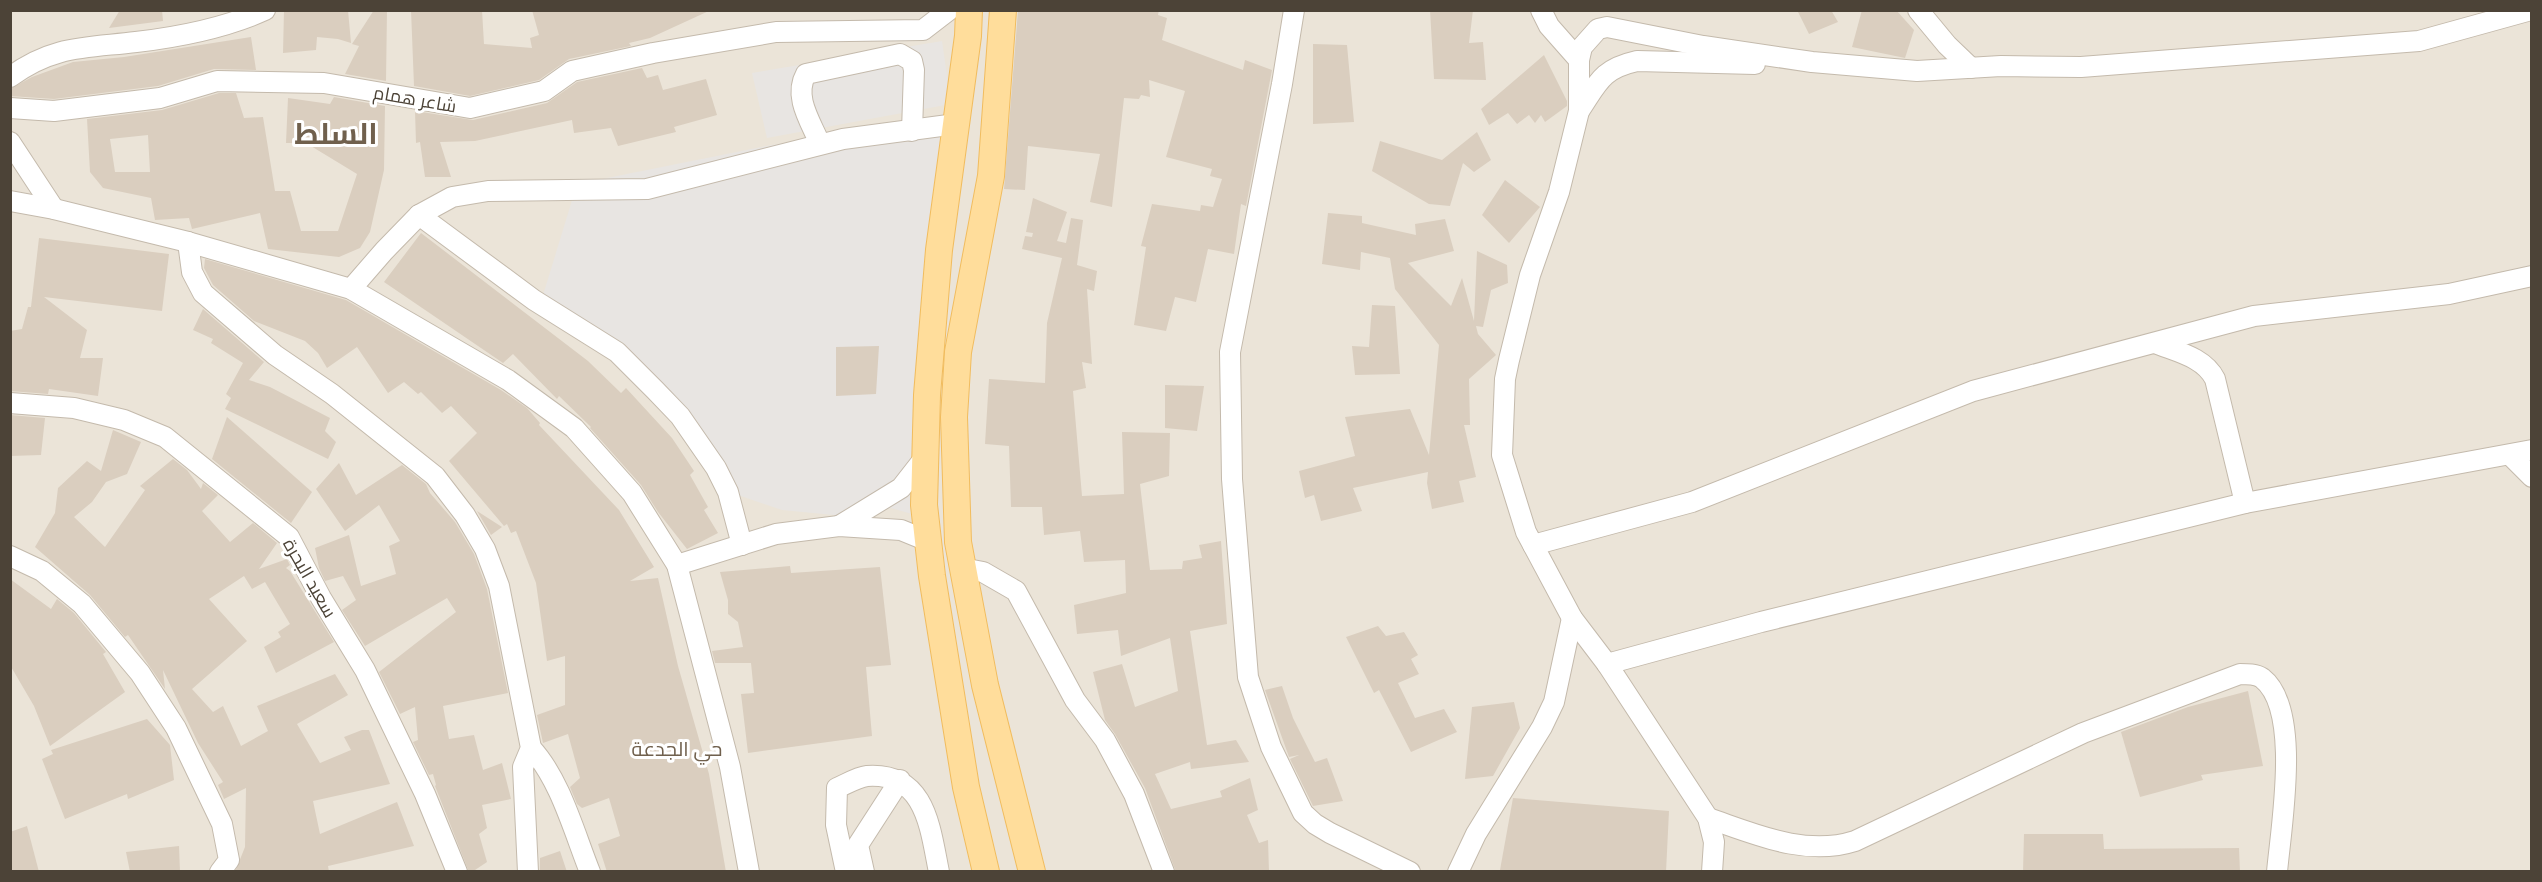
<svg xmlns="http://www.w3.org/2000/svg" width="2542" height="882" viewBox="0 0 2542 882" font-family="Roboto,Cairo,sans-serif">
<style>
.residential{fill:#ebe4d8}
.parking{fill:#e8e5e2}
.building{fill:#dacebf;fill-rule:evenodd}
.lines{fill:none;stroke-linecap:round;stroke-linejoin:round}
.minor-casing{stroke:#c4baac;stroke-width:22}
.major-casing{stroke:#f1bc5e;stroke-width:28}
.minor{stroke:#fff;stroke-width:20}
.major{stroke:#ffdd9b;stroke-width:26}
.labels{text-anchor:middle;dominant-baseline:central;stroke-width:6;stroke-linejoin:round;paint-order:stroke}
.street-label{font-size:18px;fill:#4c4337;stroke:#fff}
.neighbourhood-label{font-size:20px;fill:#70604d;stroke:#fff}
.town-label{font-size:30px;font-weight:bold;fill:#70604d;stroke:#fff}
</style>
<rect width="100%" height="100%" fill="#f7f2eb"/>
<!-- residential -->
<rect class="residential" x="11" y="11" width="2520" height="860"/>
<!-- parking -->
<g class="parking">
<path d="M942,41L951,104L767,138L752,73Z"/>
<path d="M967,113L919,516L891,508L844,516L782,510L732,493L619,352L540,305L577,184L766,146Z"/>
</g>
<!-- building -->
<g class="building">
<path d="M120,10H162L163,21L109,28Z"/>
<path d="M284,10H348L351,43L338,39L317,37L316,50L283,53Z"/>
<path d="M374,10H387L386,81L345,74L359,46L352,44Z"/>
<path d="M411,10H482L484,44L532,48L530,38L539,35L532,10H711L650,38L629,43L631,46L569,59L539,80L470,96L414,86Z"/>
<path d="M1018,10H1159L1158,15L1167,18L1162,40L1243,70L1245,60L1272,70L1246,206L1241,204L1234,254L1208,249L1196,302L1175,297L1166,331L1134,325L1146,247L1141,246L1152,204L1200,211L1201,205L1213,207L1222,179L1210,176L1212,169L1166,157L1185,91L1149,80L1150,97L1141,95L1139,99L1124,98L1112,207L1090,202L1100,154L1028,146L1025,190L1004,189Z"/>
<path d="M1430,10H1473L1469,43L1483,42L1486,80L1434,79Z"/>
<path d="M1797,10H1831L1838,22L1809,34Z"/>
<path d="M1862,10H1896L1914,30L1905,58L1852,47Z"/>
<path d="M251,37L256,70L214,69L158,86L54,99L10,96V89L32,77L73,62L124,57Z"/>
<path d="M1313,44L1347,45L1354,122L1313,124Z"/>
<path d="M1544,55L1567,101V106L1545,122L1541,115L1535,123L1529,115L1517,124L1508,113L1489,125L1481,109Z"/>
<path d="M642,68L647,78L658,75L663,90L706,79L717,115L674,127L676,132L618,146L611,128L574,133L572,120L475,141L440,142L451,177H425L420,142L416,143L415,111L473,120L547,103L577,82Z"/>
<path d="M219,93H236L244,118L263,117L275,191H290L301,231H338L357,174L306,143H286L288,98L330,104L334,97L385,106L384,170L370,232L360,248L339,257L268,249L260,213L192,229L189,218L155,220L151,198L103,188L90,172L87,119L162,110ZM148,135L150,172H115L110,139Z"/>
<path d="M1477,132L1491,160L1474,172L1463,163L1450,206L1429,204L1372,171L1380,141L1442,160Z"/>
<path d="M1505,180L1540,207L1509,243L1482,215Z"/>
<path d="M1033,198L1067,212L1057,241L1066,243L1071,218L1083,220L1077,265L1097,271L1094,291L1087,289L1092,364L1082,362L1086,388L1073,391L1082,496L1124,494L1122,432L1170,433L1169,476L1140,484L1150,570L1182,569L1183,561L1202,558L1199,545L1221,541L1227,624L1190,631L1207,745L1236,740L1249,762L1191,769L1190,762L1155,774L1171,809L1222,797L1220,791L1250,778L1258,810L1247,815L1259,843L1268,840L1269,872H1176L1145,788L1115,734L1105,720L1093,672L1122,664L1135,707L1178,691L1170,638L1121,656L1118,630L1077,634L1074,605L1126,593L1125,560L1084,562L1080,531L1044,535L1042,507H1011L1009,446L985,444L989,379L1045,383L1047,323L1062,258L1022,249L1025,236L1032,237L1033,233L1026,232Z"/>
<path d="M1328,213L1362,216V223L1416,235L1415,224L1445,219L1454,251L1408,263L1451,306L1462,278L1474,321L1477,251L1507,265L1508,283L1491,290L1483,327L1476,326L1478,334L1496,355L1469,379L1470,425H1464L1476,477L1459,481L1464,502L1432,509L1427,483L1428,472L1353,488L1362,511L1321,521L1314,495L1305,498L1299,471L1355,456L1345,417L1410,409L1429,455L1439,345L1395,289L1390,258L1361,252L1360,270L1322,264Z"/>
<path d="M421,233L588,361L621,393L626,388L672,438L694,471L690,475L708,507L704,510L718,533L687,549L658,512L641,485L590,428L591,427L559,396L557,399L513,354L503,363L384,282Z"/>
<path d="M39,238L169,254L162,311L44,297L87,330L80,358H103L98,396L49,389L48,394L10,391V331L22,329L28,307H31Z"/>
<path d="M205,259L346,300L501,390L527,408L540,423L539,425L619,510L654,567L630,581L658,578L678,666L709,774L726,872H607L598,844L620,836L609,798L582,808L577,804L570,787L580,778L568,734L543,743L537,715L565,705V656L547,661L536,583L516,531L511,533L507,524L504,526L449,461L477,433L451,406L442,413L421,392L418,394L404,382L388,393L357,347L327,368L318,353L305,341L254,321L213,285L204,268Z"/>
<path d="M1372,305L1395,306L1400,374L1355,375L1352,346L1369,347Z"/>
<path d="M203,309L264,362L249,380L270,387L330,418L325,431L336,442L328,459L225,409L231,398L226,394L243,363L211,343L213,339L193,330Z"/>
<path d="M879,346L876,394L836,396V347Z"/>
<path d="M1165,385L1204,386L1197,431L1165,428Z"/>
<path d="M10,415L45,418L41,455L10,456Z"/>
<path d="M227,417L312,492L291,523L212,459Z"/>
<path d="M113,430L141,442L127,474L106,482L92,502L74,517L105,547L145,490L140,486L173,459L187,470L201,489L203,483L218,495L202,511L230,542L253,523L277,543L259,569L287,559L290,565L286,568L290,571L334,642L276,673L264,647L281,637L278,632L290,624L265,582L252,589L244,576L209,599L247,641L192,689L213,712L223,706L241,746L268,731L257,706L335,674L348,695L297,724L320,763L351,750L344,737L362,730H369L390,784L313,801L320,834L397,802L414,846L328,866L329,872H235L245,847L246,788L224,799L218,785L223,782L198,743L163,670L165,689L128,635L125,637L90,595L35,547L55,513L58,488L87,461L101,471Z"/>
<path d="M339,463L356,495L402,465L426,484L430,493L455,522L474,554L487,589L508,693L443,706L449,739L474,735L483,770L502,763L511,799L482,805L487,828L479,834L487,862L472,872H469L435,786L436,785L433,774L429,775L413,742L418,740L415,707L400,714L379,672L456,612L447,598L365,646L342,610L356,600L343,576L325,581L319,568L315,548L349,535L361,586L396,574L389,546L400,541L379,505L345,531L316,489Z"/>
<path d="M477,511L502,527L491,535Z"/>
<path d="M790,566L791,573L880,567L891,665L866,667L872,736L748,753L741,694L754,693L751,663H715L712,651L743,647L738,622L728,614V600L720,572Z"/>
<path d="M10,579L51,609L57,599L74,613L106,652L103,654L125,692L50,746L34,706L10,665Z"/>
<path d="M1378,626L1386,636L1404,632L1418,655L1411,659L1419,674L1398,683L1415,718L1444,709L1457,732L1411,752L1379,690L1374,693L1346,637Z"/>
<path d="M1282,686L1293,718L1315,762L1327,758L1343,801L1313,806L1290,759L1299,755L1289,757L1265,690Z"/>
<path d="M2248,691L2263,766L2201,775L2203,780L2140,797L2121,732L2188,707Z"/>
<path d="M1514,702L1520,728L1493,776L1465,779L1472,707Z"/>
<path d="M147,719L170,745L174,780L128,799L127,794L65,819L42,759L53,754L51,750Z"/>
<path d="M1513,798L1669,811L1666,872L1500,870Z"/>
<path d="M27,826L39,872H10V832Z"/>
<path d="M2024,834H2103L2104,849L2239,848L2240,872H2023Z"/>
<path d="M179,846L180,872H130L126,852Z"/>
<path d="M560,851L567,872H540V858Z"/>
</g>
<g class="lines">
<defs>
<g id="minor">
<path d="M1294,10L1282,84L1230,352L1232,479L1248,677L1271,747L1303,813L1315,824L1330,833L1410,872"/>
<path d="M1541,10L1549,26L1579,60"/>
<path d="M1918,10L1947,45L1971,68"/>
<path d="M10,77C53,45 87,48 136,42C179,37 225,28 265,10"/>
<path d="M10,108L54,111L160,98L217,81L324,83L470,108L544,91L572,71L653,53L776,32L923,30L949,10"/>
<path d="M1579,111C1598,83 1601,69 1637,61L1755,64"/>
<path d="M10,142L54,209"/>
<path d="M820,144C811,122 793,97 806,74L900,54L912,61L914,70L912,131"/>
<path d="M10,201L54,209L188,242L351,289L508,380L574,428L632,493L677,565L730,767L749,872"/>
<path d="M419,215L534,300L617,352L655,390L680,416L716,468L728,492L742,545"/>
<path d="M188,242L192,272L203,293L275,355L332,394L435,476L465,515L485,549L499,586L531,748L523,767L528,872"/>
<path d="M351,289L384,251L419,215L452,197L488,191L647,189L843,139L956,124"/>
<path d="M2155,343C2177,352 2204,357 2215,379L2245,503"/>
<path d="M10,403L74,408L124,420L165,437L289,537L321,598L365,670L425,794L457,872"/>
<path d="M2511,456L2532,477"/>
<path d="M839,526L901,488L926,456"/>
<path d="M1533,545L1692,502L1973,391L2254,316L2449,294L2532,276"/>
<path d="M10,556L42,571L82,604L140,673L176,728L222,824L229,860L220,872"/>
<path d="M677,565L776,534L839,526L901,530L928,541"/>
<path d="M962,568L983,572L1016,591L1075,700L1105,740L1134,794L1164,872"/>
<path d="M1607,664L1761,622L2245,503L2532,450"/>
<path d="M531,748C560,779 574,832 590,872"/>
<path d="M1708,818C1755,834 1805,857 1855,841L2083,733L2240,674C2247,674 2256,674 2262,678C2302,709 2281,826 2277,872"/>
<path d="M846,872L836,825L837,788C846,784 858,777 867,776C926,772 930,828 939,872"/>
<path d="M864,872L858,845L900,780"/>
<path d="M1458,872L1476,834L1542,727L1554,702L1572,618"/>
<path d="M1712,872L1714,842L1708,818L1607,664L1572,618L1526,532L1502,455L1505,379L1509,360L1530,275L1559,192L1579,111V60L1582,47L1598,29L1607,27L1703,46L1812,62L1917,71L2001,66L2081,67L2419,41L2531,10"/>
</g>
<g id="major">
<path d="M969,10L968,36L939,250L927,395L924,505L932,576L966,787L986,872"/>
<path d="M1003,10L991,176L958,352L954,417L958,542L985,685L1032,872"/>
</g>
</defs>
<!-- minor casing -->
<use href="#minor" class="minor-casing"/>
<!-- major casing -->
<use href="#major" class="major-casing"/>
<!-- minor -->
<use href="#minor" class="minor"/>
<!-- major -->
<use href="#major" class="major"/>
</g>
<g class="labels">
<!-- street labels -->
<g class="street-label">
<text transform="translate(415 99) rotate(10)">شاعر همام</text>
<text transform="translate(310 578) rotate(60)">سعيد البحرة</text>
</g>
<!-- neighbourhood labels -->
<g class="neighbourhood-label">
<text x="677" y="749">حي الجدعة</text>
</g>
<!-- town labels -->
<g class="town-label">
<text x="336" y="133">السلط</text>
</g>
</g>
<!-- border -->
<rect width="2542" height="882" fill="none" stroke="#4c4337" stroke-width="24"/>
</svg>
